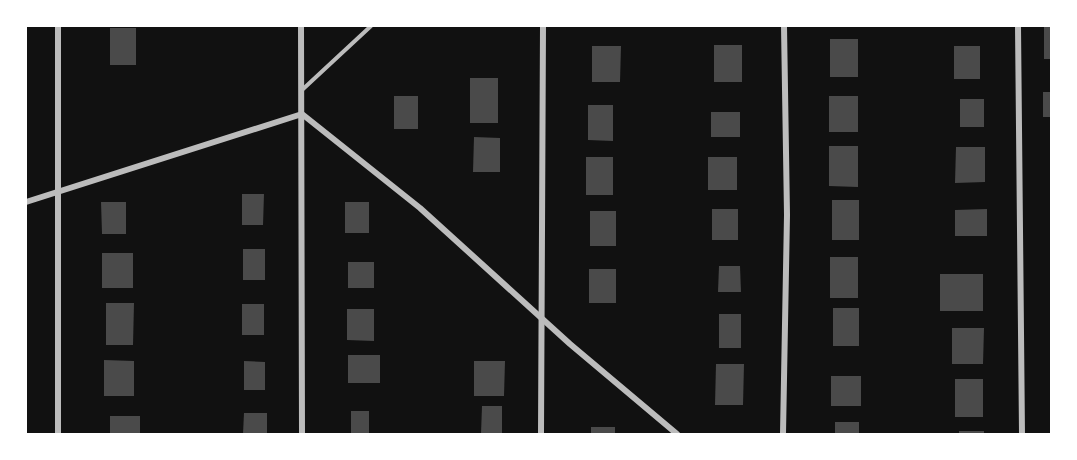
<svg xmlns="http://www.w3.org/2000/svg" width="1077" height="460" viewBox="0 0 1077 460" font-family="'DM Sans',sans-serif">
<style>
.building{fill:#4a4a4a}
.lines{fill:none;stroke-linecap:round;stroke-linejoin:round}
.service{stroke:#bcbcbc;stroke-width:4}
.minor{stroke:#bcbcbc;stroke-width:6}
</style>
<rect width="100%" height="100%" fill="#111"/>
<!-- building -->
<g class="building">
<rect x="1044" y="26" width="8" height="33"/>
<rect x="110" y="28" width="26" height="37"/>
<rect x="830" y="39" width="28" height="38"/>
<rect x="714" y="45" width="28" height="37"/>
<path d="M592,46H621L620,82H592Z"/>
<rect x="954" y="46" width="26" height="33"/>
<rect x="470" y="78" width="28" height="45"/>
<rect x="1043" y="92" width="9" height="25"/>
<rect x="394" y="96" width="24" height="33"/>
<rect x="829" y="96" width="29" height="36"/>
<rect x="960" y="99" width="24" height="28"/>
<path d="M588,105H613V141L588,140Z"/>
<rect x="711" y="112" width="29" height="25"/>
<path d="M474,137L500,138V172H473Z"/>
<path d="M829,146H858V187L829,186Z"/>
<path d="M956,147H985V182L955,183Z"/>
<rect x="586" y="157" width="27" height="38"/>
<rect x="708" y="157" width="29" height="33"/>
<path d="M242,194H264L263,225H242Z"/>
<rect x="832" y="200" width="27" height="40"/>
<path d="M101,202H126V234H102Z"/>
<rect x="345" y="202" width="24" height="31"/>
<rect x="712" y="209" width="26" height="31"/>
<path d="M987,209V236H955V210Z"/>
<rect x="590" y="211" width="26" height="35"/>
<rect x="243" y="249" width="22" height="31"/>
<rect x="102" y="253" width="31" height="35"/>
<rect x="830" y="257" width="28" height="41"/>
<rect x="348" y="262" width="26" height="26"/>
<path d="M719,266H740L741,292H718Z"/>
<rect x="589" y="269" width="27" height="34"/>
<rect x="940" y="274" width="43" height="37"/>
<path d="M106,303H134L133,345H106Z"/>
<rect x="242" y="304" width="22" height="31"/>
<rect x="833" y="308" width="26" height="38"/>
<path d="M347,309H374V341L347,340Z"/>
<rect x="719" y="314" width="22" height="34"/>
<path d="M952,328H984L983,364H952Z"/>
<rect x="348" y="355" width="32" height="28"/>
<path d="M104,360L134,361V396H104Z"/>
<path d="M244,361L265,362V390H244Z"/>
<path d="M474,361H505L504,396H474Z"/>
<path d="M716,364H744L743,405H715Z"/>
<rect x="831" y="376" width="30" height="30"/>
<rect x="955" y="379" width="28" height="38"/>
<path d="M482,406H502V434H481Z"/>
<rect x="351" y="411" width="18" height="23"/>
<path d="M244,413H267V434H243Z"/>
<rect x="110" y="416" width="30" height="18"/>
<rect x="835" y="422" width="24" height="12"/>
<rect x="591" y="427" width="24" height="7"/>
<rect x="959" y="431" width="25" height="3"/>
</g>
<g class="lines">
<!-- service -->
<path class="service" d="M302,90L371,26"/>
<!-- minor -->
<g class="minor">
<path d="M58,26V434"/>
<path d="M301,26L302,434"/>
<path d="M1018,26L1022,434"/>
<path d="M26,202L302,114L420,208L570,344L677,434"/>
<path d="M541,434L543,26"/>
<path d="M783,434L787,215L784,26"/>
</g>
</g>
<!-- border -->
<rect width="1077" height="460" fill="none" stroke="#ffffff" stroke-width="54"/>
</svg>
